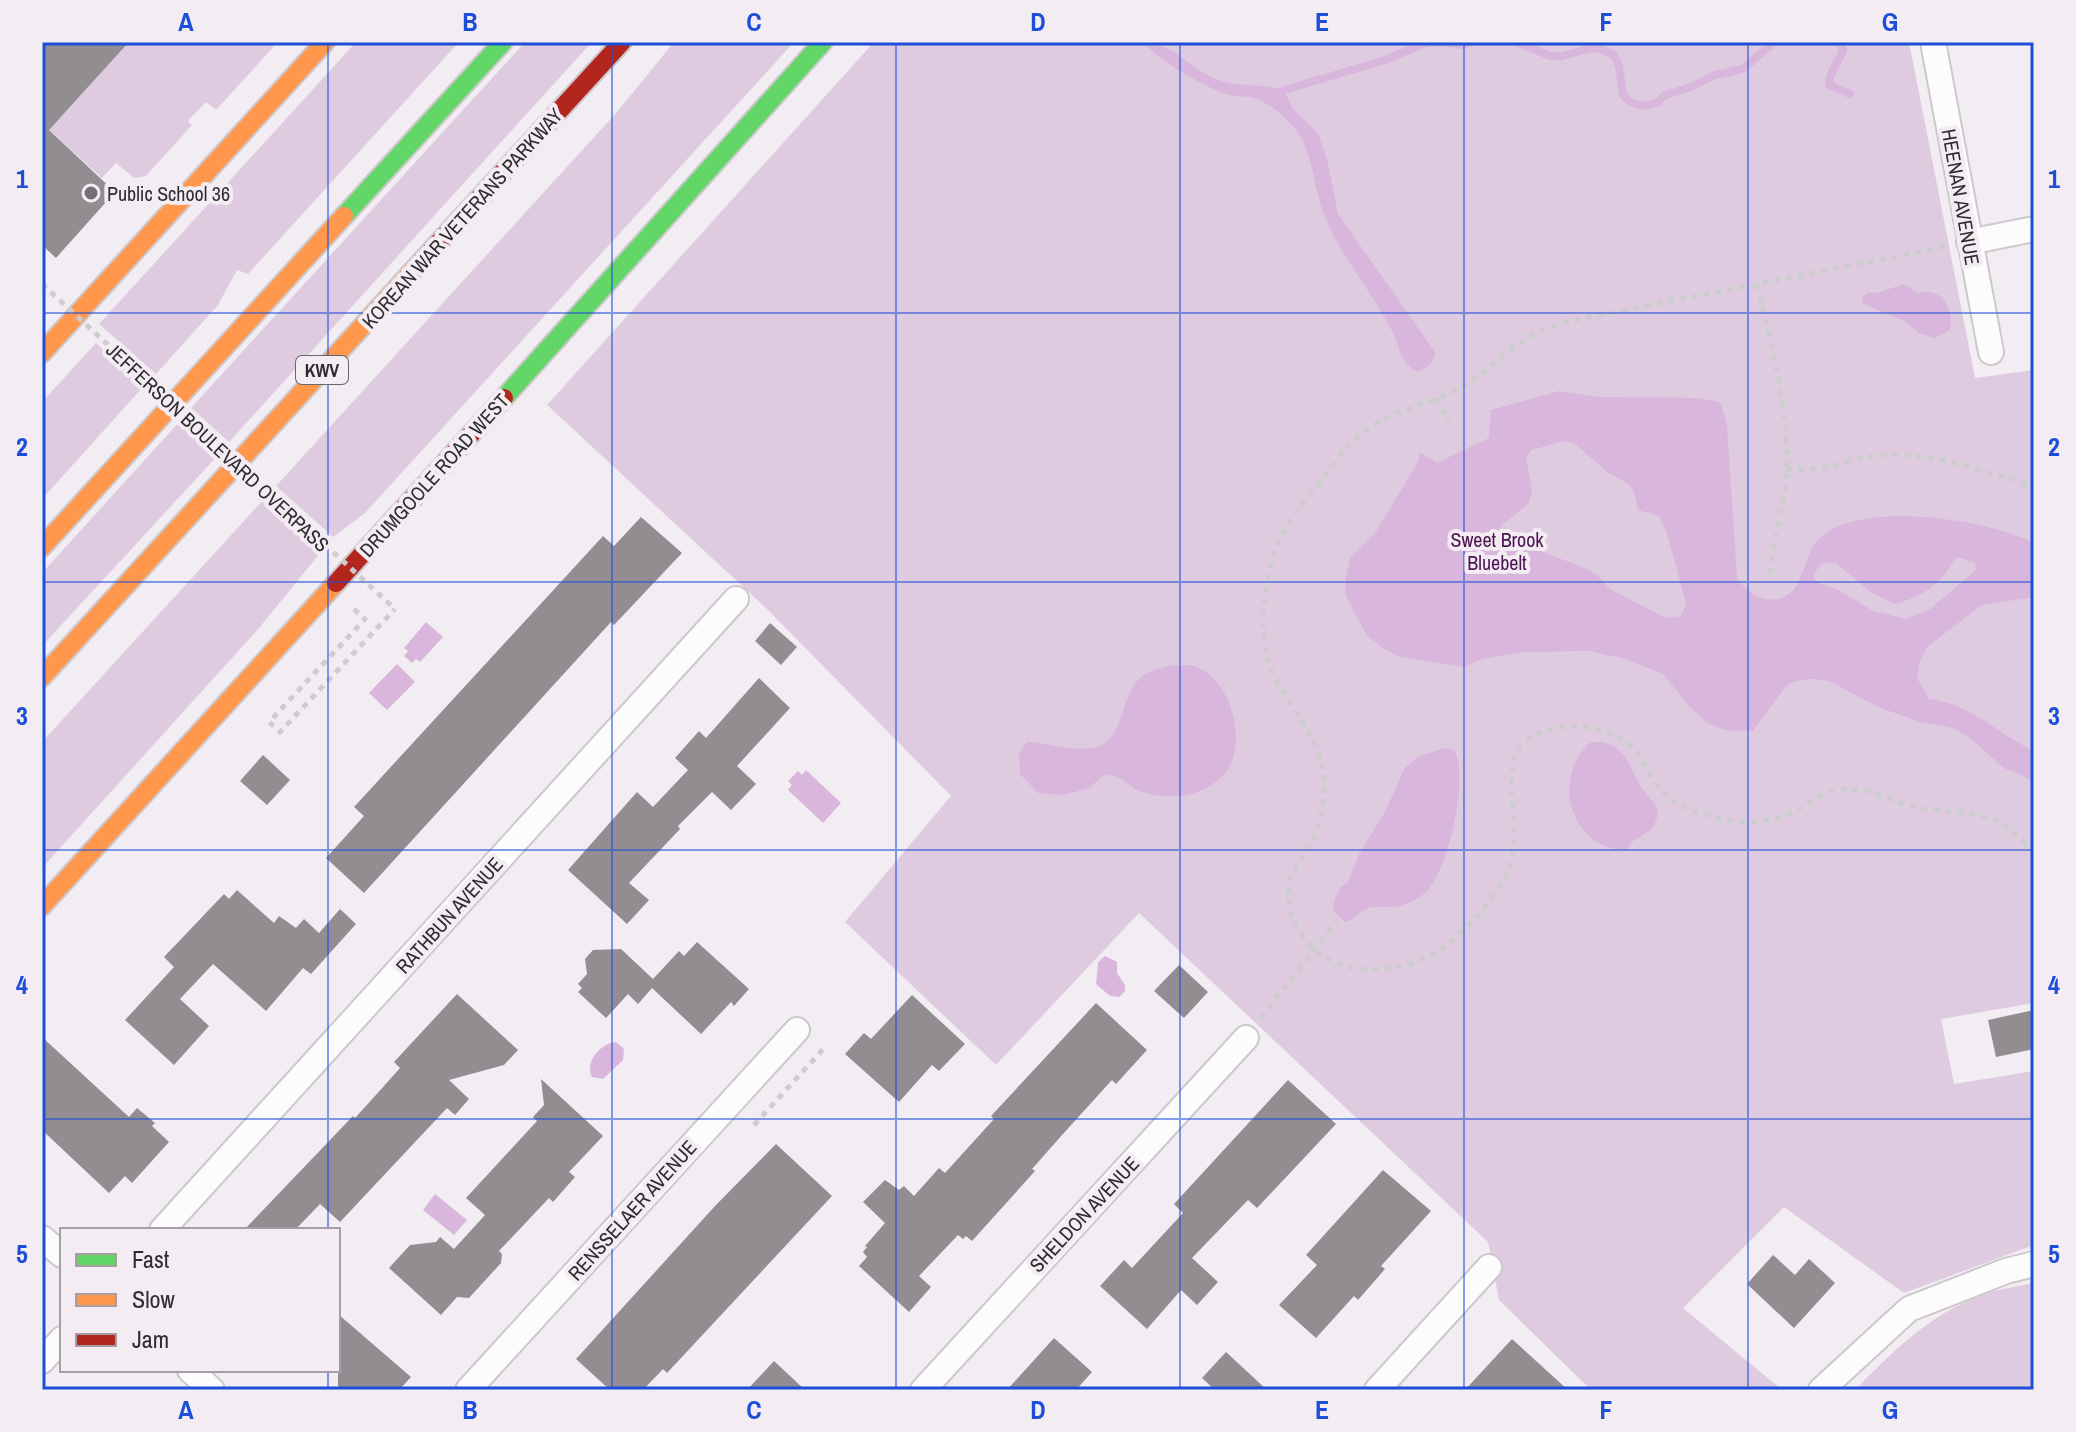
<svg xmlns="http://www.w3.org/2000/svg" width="2076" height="1432" viewBox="0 0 2076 1432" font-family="'Archivo Narrow',sans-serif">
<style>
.green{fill:#dfcbe0}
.water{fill:#d9b6dc;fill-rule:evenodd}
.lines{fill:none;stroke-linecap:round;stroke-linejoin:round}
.stream{stroke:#d9b6dc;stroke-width:8}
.building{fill:#918d91}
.street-casing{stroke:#ccc8cc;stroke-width:28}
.fast-casing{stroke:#ccc8cc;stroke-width:22}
.slow-casing{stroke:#ccc8cc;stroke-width:22}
.jam-casing{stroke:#ccc8cc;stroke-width:22}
.path{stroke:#cecdce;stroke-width:5;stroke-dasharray:6 6;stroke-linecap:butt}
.street{stroke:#fdfcfd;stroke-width:24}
.fast{stroke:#63d668;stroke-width:18}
.slow{stroke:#ff974d;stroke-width:18}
.jam{stroke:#b3261e;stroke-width:18}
.path-bridge{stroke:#cecdce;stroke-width:5;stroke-dasharray:6 6;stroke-linecap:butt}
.grid{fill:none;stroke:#1d4ed8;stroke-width:2;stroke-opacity:0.55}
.poi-dot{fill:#737073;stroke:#f3ecf3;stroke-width:3}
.labels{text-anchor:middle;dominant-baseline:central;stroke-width:8;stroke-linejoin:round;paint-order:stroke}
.shield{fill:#f3ecf3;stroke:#6a666a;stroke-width:2}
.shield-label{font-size:18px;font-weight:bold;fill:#2f2c2f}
.poi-label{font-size:20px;fill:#2f2c2f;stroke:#f3ecf3;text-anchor:start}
.street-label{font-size:20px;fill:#2f2c2f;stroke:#f3ecf3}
.park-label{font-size:20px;fill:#4d1452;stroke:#f3ecf3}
.neatline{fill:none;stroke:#1d4ed8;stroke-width:3}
.grid-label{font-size:26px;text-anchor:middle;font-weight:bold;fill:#1d4ed8}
</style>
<rect width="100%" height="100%" fill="#f2edf2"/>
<!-- green -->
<g class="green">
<path d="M129,42H278L216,110L206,102L188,121L192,125L146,176L134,178L116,163L102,178L42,123V104L61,117Z"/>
<path d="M356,42H459L248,274L237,270L218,305L156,374L99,324Z"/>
<path d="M525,42H592L229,442L191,408Z"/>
<path d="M674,42H794L365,513L333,537L276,486L617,112Z"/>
<path d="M874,42H1909L1975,378L2034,370V1003L1941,1019L1954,1084L2034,1071V1245L1904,1293L1784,1207L1683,1308L1782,1390H1591L1499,1300L1488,1242L1139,913L996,1065L845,922L951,796L767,609L547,405Z"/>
<path d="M96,343L143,387L42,499V402Z"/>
<path d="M181,420L219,454L42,646V573Z"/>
<path d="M264,499L321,552L260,627L42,868V742Z"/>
<path d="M2034,1283V1390H1855C1892,1352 1928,1316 1979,1296C1996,1289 2016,1287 2034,1283Z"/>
</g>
<!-- water -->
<g class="water">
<path d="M1143,42C1172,42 1190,69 1216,79C1238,88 1262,83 1284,90L1293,109L1318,133L1328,163L1338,214L1435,352C1435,362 1427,370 1417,371C1400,364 1400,346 1392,331C1371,290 1337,252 1322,209C1314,186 1312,152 1298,133C1289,120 1271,104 1256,99C1244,95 1231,97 1220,92C1197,82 1159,61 1143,42Z"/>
<path d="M1904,284L1918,293C1942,286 1955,310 1950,330L1934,338L1919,333L1903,320L1863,304L1862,298L1869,292L1877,293Z"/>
<path d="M1559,391L1599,397L1699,398L1721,403L1727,426L1737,578C1747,593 1765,605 1784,597C1805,588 1803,556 1817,541C1855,498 1989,519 2034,543V597L1982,605L1927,647L1919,663L1917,678L1929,699C1970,703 1998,734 2034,751V785L2028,778L2004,768L1970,738L1954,728L1920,722L1878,707L1829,681L1812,679L1796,681L1786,686L1753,731L1725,730L1707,723L1689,706L1663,674L1622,658L1589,651L1522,652L1482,659L1464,667L1397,656L1381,647L1366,634L1354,612L1345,594L1346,577L1350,558L1375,533L1418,462L1420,452L1437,463L1489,438L1491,410ZM1563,441L1575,444L1606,471L1628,484L1634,491L1638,510L1659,516L1667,534L1686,603L1681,616L1666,618L1650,610L1610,589L1597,575L1585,568L1500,536V527L1529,503L1532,490L1526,457L1532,450ZM1957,557L1975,563L1976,570L1930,609L1906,619L1873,611L1837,589L1816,582C1812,574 1816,570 1822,564L1835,562L1870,592L1895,604C1915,599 1933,589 1946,573C1950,567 1952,562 1957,557Z"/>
<path d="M426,622L443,637L420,662L416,659L412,663L404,656L408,651L404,648Z"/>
<path d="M397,664L415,682L387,710L369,693Z"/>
<path d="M1168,666C1176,666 1186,664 1193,666C1230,675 1248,741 1227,771C1220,781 1203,791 1191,794C1177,798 1156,797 1142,792C1126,786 1125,775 1104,775L1089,788L1064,795L1038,793L1020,774L1019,753L1027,742C1048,743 1070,751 1091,748C1127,744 1118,692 1144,675C1151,670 1161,669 1168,666Z"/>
<path d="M1591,742H1603L1615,747L1625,756L1640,786L1657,807V818L1652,829L1633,841L1627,850C1570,850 1550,777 1591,742Z"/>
<path d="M1444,748L1454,750C1470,775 1448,873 1425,893C1413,903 1401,907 1385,907C1379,907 1371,906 1367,909C1358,913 1355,919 1346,922L1333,911L1334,901L1341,886L1348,882L1359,854L1385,812L1404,769L1416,758Z"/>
<path d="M806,770L841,803L823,823L788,790L792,785L788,781L798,771L802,775Z"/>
<path d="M1105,956L1117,962V973L1125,985V991L1119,997L1110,996L1096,984L1098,962Z"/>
<path d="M616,1042L624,1049L623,1060L603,1079L592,1077C584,1062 601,1043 616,1042Z"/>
<path d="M435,1194L467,1220L454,1235L423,1210Z"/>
</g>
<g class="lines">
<!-- stream -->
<g class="stream">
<path d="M1517,42L1550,56H1562L1591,48L1601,49L1614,55L1619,66L1623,95L1630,102L1644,106L1657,103L1665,95L1691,87L1715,75L1743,69L1774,42"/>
<path d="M1837,42L1843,49C1840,62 1828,72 1829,85L1850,94"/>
<path d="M1284,90L1382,61L1426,43L1441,42L1463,45L1472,42"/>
</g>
</g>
<!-- building -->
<g class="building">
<path d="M42,42H129L49,130L115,192L56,258L42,245Z"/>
<path d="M641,517L682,553L614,625L611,622L364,893L326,858L364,816L354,807L603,536L614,546Z"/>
<path d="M770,623L797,647L781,665L755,641Z"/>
<path d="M759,678L790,708L737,766L756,784L731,810L712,792L678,826L680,829L629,883L649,900L627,924L568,870L637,792L653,807L688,770L675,758L699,731L706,738Z"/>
<path d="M263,755L290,780L267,805L240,781Z"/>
<path d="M237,890L274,923L279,916L296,928L304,919L319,933L340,909L356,924L311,974L303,968L266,1011L213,964L180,999L209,1026L174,1065L125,1020L174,967L164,957L224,894L229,899Z"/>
<path d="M697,942L749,989L734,1006L731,1002L701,1034L652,988L638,1004L628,994L606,1018L578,992L582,988L578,984L587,974L585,959L593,950L621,949L653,979L679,951L684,956Z"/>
<path d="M1179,965L1208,992L1184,1018L1154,991Z"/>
<path d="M457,994L518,1050L504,1065L449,1080L469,1099L455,1115L447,1108L340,1222L320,1204L295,1230H244L353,1116L355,1118L375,1096L400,1068L394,1062Z"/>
<path d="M912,995L965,1044L939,1071L932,1065L899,1102L845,1054L864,1033L871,1039Z"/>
<path d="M1096,1003L1147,1050L1116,1084L1112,1080L1062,1135L1032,1169L1035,1171L972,1241L966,1236L963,1239L958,1235L919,1276L931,1287L909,1312L859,1266L867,1257L863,1252L867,1247L865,1246L885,1223L863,1202L885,1180L899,1190L904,1186L914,1196L939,1168L945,1173L994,1119L991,1116Z"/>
<path d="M2034,1010V1049L1996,1057L1988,1020Z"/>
<path d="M42,1037L129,1117L137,1108L155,1123L152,1126L169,1142L132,1183L125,1176L109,1193L42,1130Z"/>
<path d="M541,1079L603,1136L569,1172L575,1177L553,1202L549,1198L499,1251L502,1254L501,1263L469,1298L457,1297L441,1315L389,1268L410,1245L436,1242L440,1237L454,1249L485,1215L466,1198L537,1121L533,1117L544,1105Z"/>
<path d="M1288,1080L1336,1124L1257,1208L1248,1200L1192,1258L1218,1282L1197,1305L1181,1290L1147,1329L1100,1286L1124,1260L1132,1268L1183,1213L1174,1204Z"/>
<path d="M776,1144L832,1196L667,1373L663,1369L643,1390H610L576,1359L715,1206Z"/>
<path d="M1383,1170L1431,1211L1381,1266L1385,1269L1358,1300L1354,1296L1316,1338L1279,1305L1317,1265L1306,1255Z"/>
<path d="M1773,1255L1795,1275L1809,1259L1835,1283L1794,1328L1747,1284Z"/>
<path d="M338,1314L411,1377L399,1390H338Z"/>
<path d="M1054,1338L1092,1372L1076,1390H1007Z"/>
<path d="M1512,1339L1568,1390H1465Z"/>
<path d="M1226,1352L1267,1390H1215L1202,1378Z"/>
<path d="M774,1361L805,1390H747Z"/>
</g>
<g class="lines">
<defs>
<g id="street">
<path d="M1933,42L1991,352"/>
<path d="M1969,242L2034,229"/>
<path d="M162,1230L736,599"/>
<path d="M42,1238L62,1255"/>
<path d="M42,1361L62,1339"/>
<path d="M190,1370L212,1390"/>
<path d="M468,1390L797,1030"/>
<path d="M923,1390L1246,1038"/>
<path d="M1377,1390L1489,1267"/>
<path d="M1821,1390L1909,1309L2006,1271L2034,1264"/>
</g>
<g id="fast">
<path d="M344,216L503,42"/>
<path d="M504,398L823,42"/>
</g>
<g id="slow">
<path d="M42,353L325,42"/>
<path d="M42,547L344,216"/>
<path d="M42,677L421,262"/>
<path d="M42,906L336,583"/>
</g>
<g id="jam">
<path d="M421,262L622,42"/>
<path d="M336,583L504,398"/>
</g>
</defs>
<!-- street casing -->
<use href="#street" class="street-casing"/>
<!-- fast casing -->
<use href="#fast" class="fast-casing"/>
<!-- slow casing -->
<use href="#slow" class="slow-casing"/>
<!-- jam casing -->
<use href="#jam" class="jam-casing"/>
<!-- path -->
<g class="path">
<path d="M1945,247L1584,318C1565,323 1543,327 1526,339C1503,354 1485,373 1462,387C1433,404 1399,408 1372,426C1352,439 1338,458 1323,478C1309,497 1292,514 1282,535C1266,567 1260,614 1265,649C1271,691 1315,724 1323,768C1327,792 1321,825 1310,846C1303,859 1291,870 1289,885C1282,928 1322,968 1362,969C1421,971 1456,946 1489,901C1500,886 1510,872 1513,854C1518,824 1501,760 1524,742C1553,719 1605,722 1632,747C1641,755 1645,767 1651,777C1664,798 1685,810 1708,816C1738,824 1768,825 1795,811C1811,803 1825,790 1843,789C1867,787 1889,801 1912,806C1940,813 1973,810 1999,822C2012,829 2022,842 2034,850"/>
<path d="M1757,284C1770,343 1788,405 1787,465C1786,505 1771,541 1770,580"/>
<path d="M1437,398L1449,423"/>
<path d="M1786,468C1824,475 1847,457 1883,455C1933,452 1986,472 2034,486"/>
<path d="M354,609L365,619L269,722L280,732L395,609"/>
<path d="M1261,1018L1337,920"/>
<path d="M754,1125L826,1046"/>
</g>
<!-- street -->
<use href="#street" class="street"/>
<!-- fast -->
<use href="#fast" class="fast"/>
<!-- slow -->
<use href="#slow" class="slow"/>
<!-- jam -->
<use href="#jam" class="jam"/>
<!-- path-bridge -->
<path class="path-bridge" d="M42,284L395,609"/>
</g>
<!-- grid -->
<path class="grid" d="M328,42V1230M612,42V1390M896,42V1390M1180,42V1390M1464,42V1390M1748,42V1390M42,313H2034M42,582H2034M42,850H2034M42,1119H2034M328,1370V1390"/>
<!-- markers -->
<circle class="poi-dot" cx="91" cy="193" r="8"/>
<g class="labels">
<!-- shield labels -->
<rect class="shield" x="296" y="356" width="52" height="28" rx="6"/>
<g class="shield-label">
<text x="322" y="370">KWV</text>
</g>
<!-- poi labels -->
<g class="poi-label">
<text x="107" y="193">Public School 36</text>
</g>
<!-- street labels -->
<g class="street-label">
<text transform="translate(1961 197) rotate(80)">HEENAN AVENUE</text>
<text transform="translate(462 218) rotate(-48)">KOREAN WAR VETERANS PARKWAY</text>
<text transform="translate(218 447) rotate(43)">JEFFERSON BOULEVARD OVERPASS</text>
<text transform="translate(434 475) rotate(-48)">DRUMGOOLE ROAD WEST</text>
<text transform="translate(449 915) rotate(-48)">RATHBUN AVENUE</text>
<text transform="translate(632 1210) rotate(-48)">RENSSELAER AVENUE</text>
<text transform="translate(1084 1214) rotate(-47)">SHELDON AVENUE</text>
</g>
<!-- park labels -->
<g class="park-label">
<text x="1497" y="539">Sweet Brook<tspan x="1497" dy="23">Bluebelt</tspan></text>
</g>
</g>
<!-- border -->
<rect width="2076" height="1432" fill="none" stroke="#f3ecf3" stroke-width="88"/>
<!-- legend -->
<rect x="60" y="1228" width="280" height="144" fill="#f3ecf3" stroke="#a59fa5" stroke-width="2"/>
<rect x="76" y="1254" width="40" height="12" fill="#63d668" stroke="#a59fa5" stroke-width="2"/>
<text x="132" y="1268" font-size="24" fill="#2f2c2f">Fast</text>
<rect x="76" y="1294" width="40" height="12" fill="#ff974d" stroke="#a59fa5" stroke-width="2"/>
<text x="132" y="1308" font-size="24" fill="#2f2c2f">Slow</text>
<rect x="76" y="1334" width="40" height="12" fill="#b3261e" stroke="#a59fa5" stroke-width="2"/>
<text x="132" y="1348" font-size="24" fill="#2f2c2f">Jam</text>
<rect x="44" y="44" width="1988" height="1344" class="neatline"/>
<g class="grid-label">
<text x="186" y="31">A</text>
<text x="470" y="31">B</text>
<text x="754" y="31">C</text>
<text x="1038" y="31">D</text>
<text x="1322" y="31">E</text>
<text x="1606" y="31">F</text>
<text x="1890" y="31">G</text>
<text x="22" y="188">1</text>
<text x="2054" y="188">1</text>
<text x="22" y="456">2</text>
<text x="2054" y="456">2</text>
<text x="22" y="725">3</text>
<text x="2054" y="725">3</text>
<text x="22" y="994">4</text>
<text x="2054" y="994">4</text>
<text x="22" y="1263">5</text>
<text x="2054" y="1263">5</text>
<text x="186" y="1419">A</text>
<text x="470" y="1419">B</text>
<text x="754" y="1419">C</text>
<text x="1038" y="1419">D</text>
<text x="1322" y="1419">E</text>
<text x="1606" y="1419">F</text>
<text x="1890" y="1419">G</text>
</g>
</svg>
